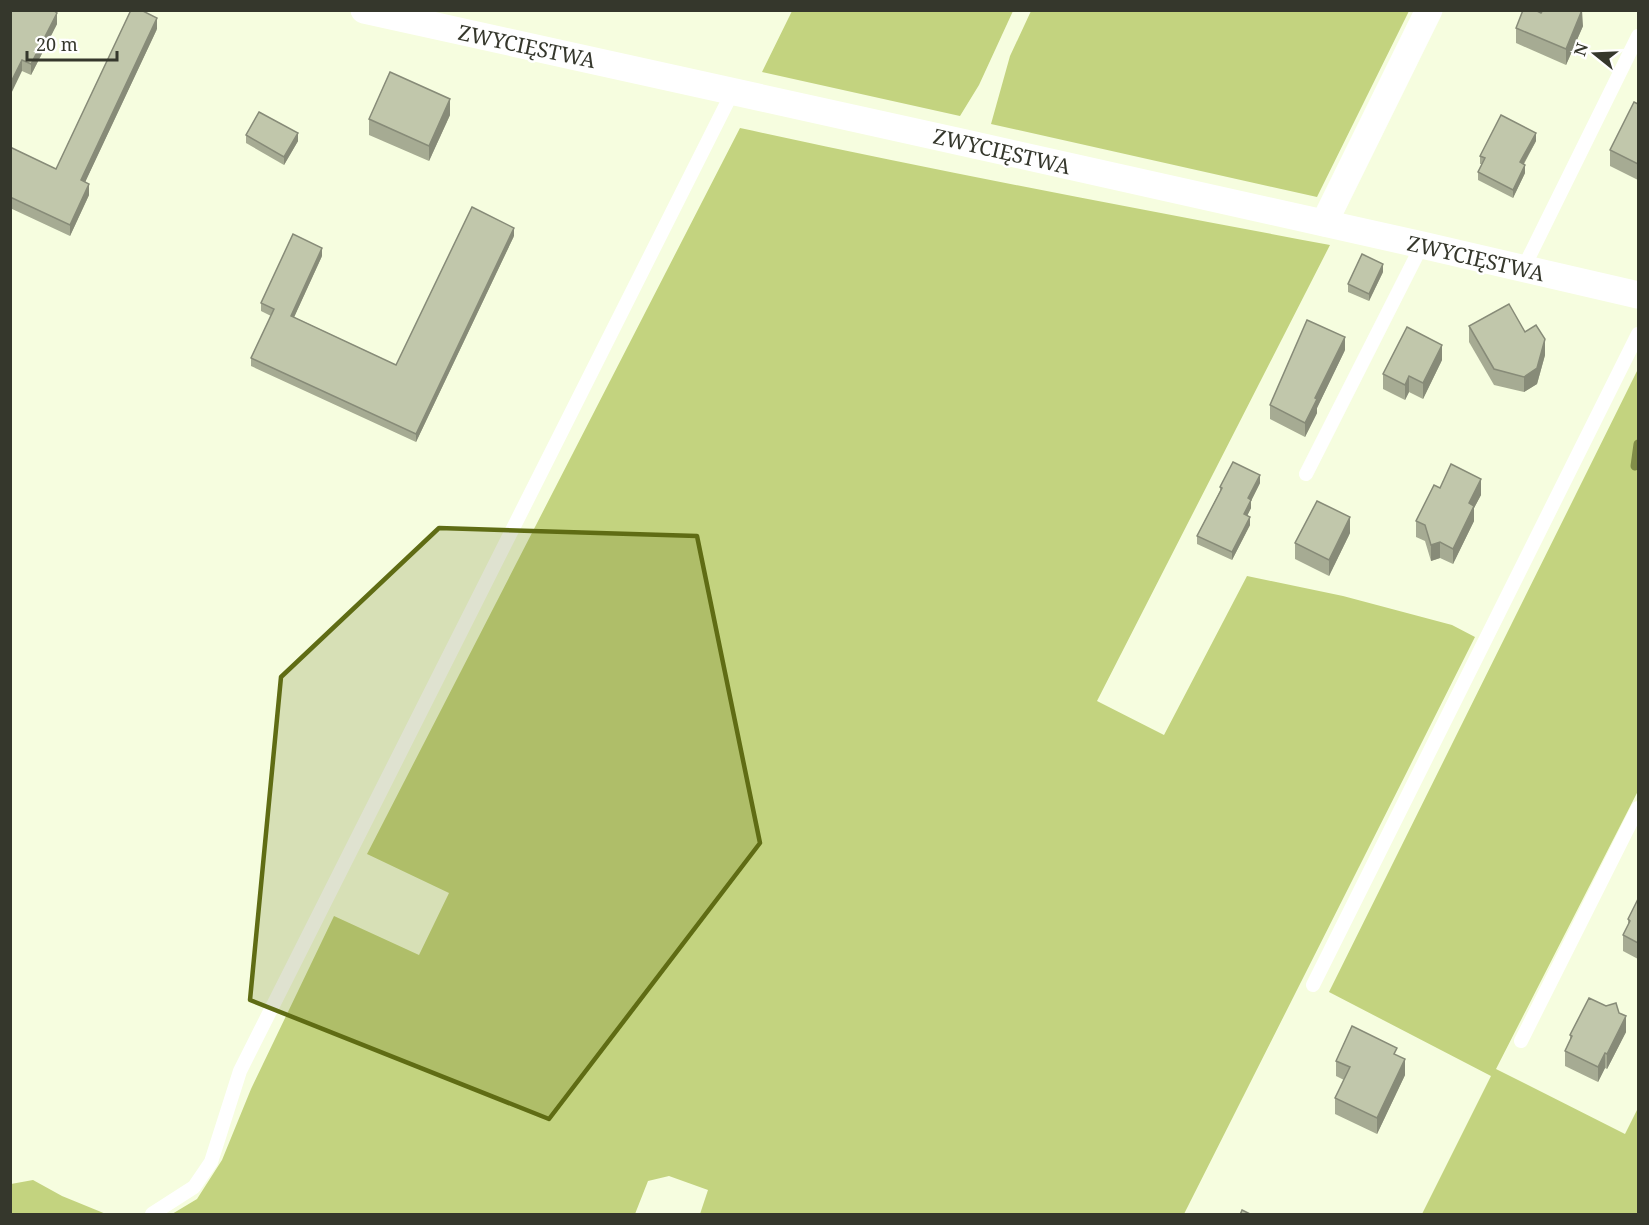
<svg xmlns="http://www.w3.org/2000/svg" width="1649" height="1225" viewBox="0 0 1649 1225" font-family="'Noto Serif',serif">
<style>
.green{fill:#c3d37f}
.lines{fill:none;stroke-linecap:round;stroke-linejoin:round}
.stream{stroke:#828e49;stroke-width:9}
.service{stroke:#fff;stroke-width:14}
.minor{stroke:#fff;stroke-width:27}
.wall{fill:#a6ab93}
.shaded-wall{fill:#878b78}
.building{fill:#c1c7ab;stroke:#878b78;stroke-width:1.5}
.marked{fill:#5f6c14;fill-opacity:0.2;stroke:#5f6c14;stroke-width:4.5;stroke-linejoin:round}
.labels{text-anchor:middle;dominant-baseline:central;stroke-width:5;stroke-linejoin:round;paint-order:stroke}
.street-label{font-size:21px;fill:#35372c;stroke:#fff}
</style>
<rect width="100%" height="100%" fill="#f6fddf"/>
<!-- green -->
<g class="green">
<path d="M792,11V10L1013,11L979,85L960,116L762,72Z"/>
<path d="M1031,11V10L1409,11L1317,197L991,124L1010,56Z"/>
<path d="M740,128C936,171 1133,208 1330,245L1097,701L1164,735L1247,576L1343,596L1452,625L1475,637L1184,1214H700L708,1190L669,1176L648,1181L635,1214H172L197,1199L222,1160L251,1089L334,916L419,955L449,893L367,854Z"/>
<path d="M1638,369V791L1496,1069L1625,1134L1638,1108V1214H1422L1491,1076L1329,992Z"/>
<path d="M33,1180L62,1196L106,1214H11V1184Z"/>
</g>
<g class="lines">
<!-- stream -->
<path class="stream" d="M1635,466L1638,444"/>
<!-- service -->
<g class="service">
<path d="M1523,269L1638,36"/>
<path d="M1306,474L1422,245"/>
<path d="M1313,985L1638,334"/>
<path d="M1521,1041L1638,808"/>
<path d="M152,1214L194,1187L211,1162L240,1071L733,91"/>
</g>
<!-- minor -->
<g class="minor">
<path d="M364,10L970,144L1422,245L1638,295"/>
<path d="M1324,223L1429,10"/>
</g>
</g>
<!-- wall -->
<g class="wall">
<path d="M10,10L57,24L31,75L22,71Z"/>
<path d="M1541,13L1583,26L1566,65L1516,43V28Z"/>
<path d="M157,29L85,182L89,195L70,236L10,208V147L56,169Z"/>
<path d="M1638,104V180L1610,166V150Z"/>
<path d="M450,115L429,161L369,135V119Z"/>
<path d="M246,135L298,141L284,165L246,143Z"/>
<path d="M1536,141L1524,164L1525,173L1513,198L1478,180V172L1482,164H1480V156Z"/>
<path d="M514,236L416,442L251,366V358L271,316L261,311V303L322,256L294,317L396,365Z"/>
<path d="M1383,272L1369,301L1348,292V284Z"/>
<path d="M1469,326L1525,332L1545,355L1537,384L1524,392L1494,385L1469,342Z"/>
<path d="M1345,350L1317,408V413L1305,437L1270,419V405Z"/>
<path d="M1442,360L1423,399L1409,392L1405,400L1383,389V374Z"/>
<path d="M1260,483L1251,501V508L1247,516L1250,525L1232,560L1197,544V536L1220,491V487Z"/>
<path d="M1440,488L1481,495L1474,508V521L1453,564L1440,558L1431,561L1425,541L1416,537V521Z"/>
<path d="M1350,533L1329,576L1295,559V543Z"/>
<path d="M1638,899V959L1623,951V935L1628,925V919Z"/>
<path d="M1626,1032L1607,1069L1605,1068L1598,1082L1565,1066V1051L1570,1041V1035Z"/>
<path d="M1336,1061L1405,1075L1377,1134L1335,1114V1098L1344,1080L1336,1076Z"/>
</g>
<!-- shaded-wall -->
<g class="shaded-wall">
<path d="M1582,10L1583,26L1566,65V49Z"/>
<path d="M57,13V24L31,75V64Z"/>
<path d="M157,18V29L81,191V180Z"/>
<path d="M22,60V71L10,96V84Z"/>
<path d="M450,99V115L429,161V146Z"/>
<path d="M298,133V141L284,165V157Z"/>
<path d="M1536,133V141L1520,170V162Z"/>
<path d="M1525,165V173L1513,198V190Z"/>
<path d="M89,184V195L70,236V225Z"/>
<path d="M514,228V236L416,442V434Z"/>
<path d="M322,248V256L291,324V316Z"/>
<path d="M1383,264V272L1369,301V294Z"/>
<path d="M1345,337V350L1317,408V413L1305,437V423L1315,398Z"/>
<path d="M1545,339V355L1537,384L1524,392V377Z"/>
<path d="M1442,345V360L1423,399V383Z"/>
<path d="M1409,376V392L1405,400V385Z"/>
<path d="M1260,475V483L1251,501V508L1244,522V514L1248,498Z"/>
<path d="M1481,479V495L1474,508V521L1453,564V549L1469,503Z"/>
<path d="M1250,517V525L1232,560V552Z"/>
<path d="M1350,517V533L1329,576V560Z"/>
<path d="M1440,542V558L1431,561V545Z"/>
<path d="M1626,1016V1032L1607,1069V1054Z"/>
<path d="M1605,1053V1068L1598,1082V1067Z"/>
<path d="M1405,1059V1075L1377,1134V1118Z"/>
</g>
<!-- building -->
<g class="building">
<path d="M10,10H53L57,13L31,64L22,60L10,84Z"/>
<path d="M131,10H141L157,18L81,180L89,184L70,225L10,197V147L56,169Z"/>
<path d="M1523,10H1535L1541,13L1543,10H1582L1566,49L1516,28Z"/>
<path d="M390,72L450,99L429,146L369,119Z"/>
<path d="M1634,102L1638,104V164L1610,150Z"/>
<path d="M259,112L298,133L284,157L246,135Z"/>
<path d="M1501,115L1536,133L1520,162L1525,165L1513,190L1478,172L1485,158L1480,156Z"/>
<path d="M472,207L514,228L416,434L251,358L274,309L261,303L293,234L322,248L291,316L396,365Z"/>
<path d="M1362,254L1383,264L1369,294L1348,284Z"/>
<path d="M1509,304L1525,332L1536,325L1545,339L1537,368L1524,377L1494,369L1469,326Z"/>
<path d="M1307,320L1345,337L1315,398L1317,399L1305,423L1270,405Z"/>
<path d="M1407,327L1442,345L1423,383L1409,376L1405,385L1383,374Z"/>
<path d="M1233,462L1260,475L1248,498L1251,500L1244,514L1250,517L1232,552L1197,536L1222,488L1220,487Z"/>
<path d="M1451,464L1481,479L1469,503L1474,506L1453,549L1440,542L1431,545L1425,525L1416,521L1434,485L1440,488Z"/>
<path d="M1317,501L1350,517L1329,560L1295,543Z"/>
<path d="M1638,899V943L1623,935L1630,921L1628,919Z"/>
<path d="M1589,998L1606,1006L1616,1003L1619,1013L1626,1016L1607,1054L1605,1053L1598,1067L1565,1051L1572,1036L1570,1035Z"/>
<path d="M1352,1026L1397,1048L1394,1054L1405,1059L1377,1118L1335,1098L1350,1067L1336,1061Z"/>
<path d="M1242,1210L1252,1215H1240Z"/>
</g>
<!-- marked area -->
<path class="marked" d="M439,528L697,536L760,843L549,1119L250,1000L281,677Z"/>
<g class="labels">
<!-- street labels -->
<g class="street-label">
<text transform="translate(527 46) rotate(12)">ZWYCIĘSTWA</text>
<text transform="translate(1002 151) rotate(13)">ZWYCIĘSTWA</text>
<text transform="translate(1476 258) rotate(13)">ZWYCIĘSTWA</text>
</g>
</g>
<!-- border -->
<rect width="1649" height="1225" fill="none" stroke="#35372c" stroke-width="24"/>
<!-- north arrow -->
<g transform="translate(1595 54) rotate(288)" stroke="#ffffff" stroke-width="4.5" paint-order="stroke">
<path d="M0-4.5L10 22L0 15L-10 22Z" fill="#35372c"/>
<text y="-9" font-size="16" font-weight="bold" text-anchor="middle" fill="#35372c">N</text>
</g>
<!-- scale -->
<path d="M27 51v9h90v-9" fill="none" stroke="#35372c" stroke-width="3"/>
<text x="36" y="51" font-size="18" fill="#35372c" stroke="#ffffff" stroke-width="4.5" paint-order="stroke">20 m</text>
</svg>
